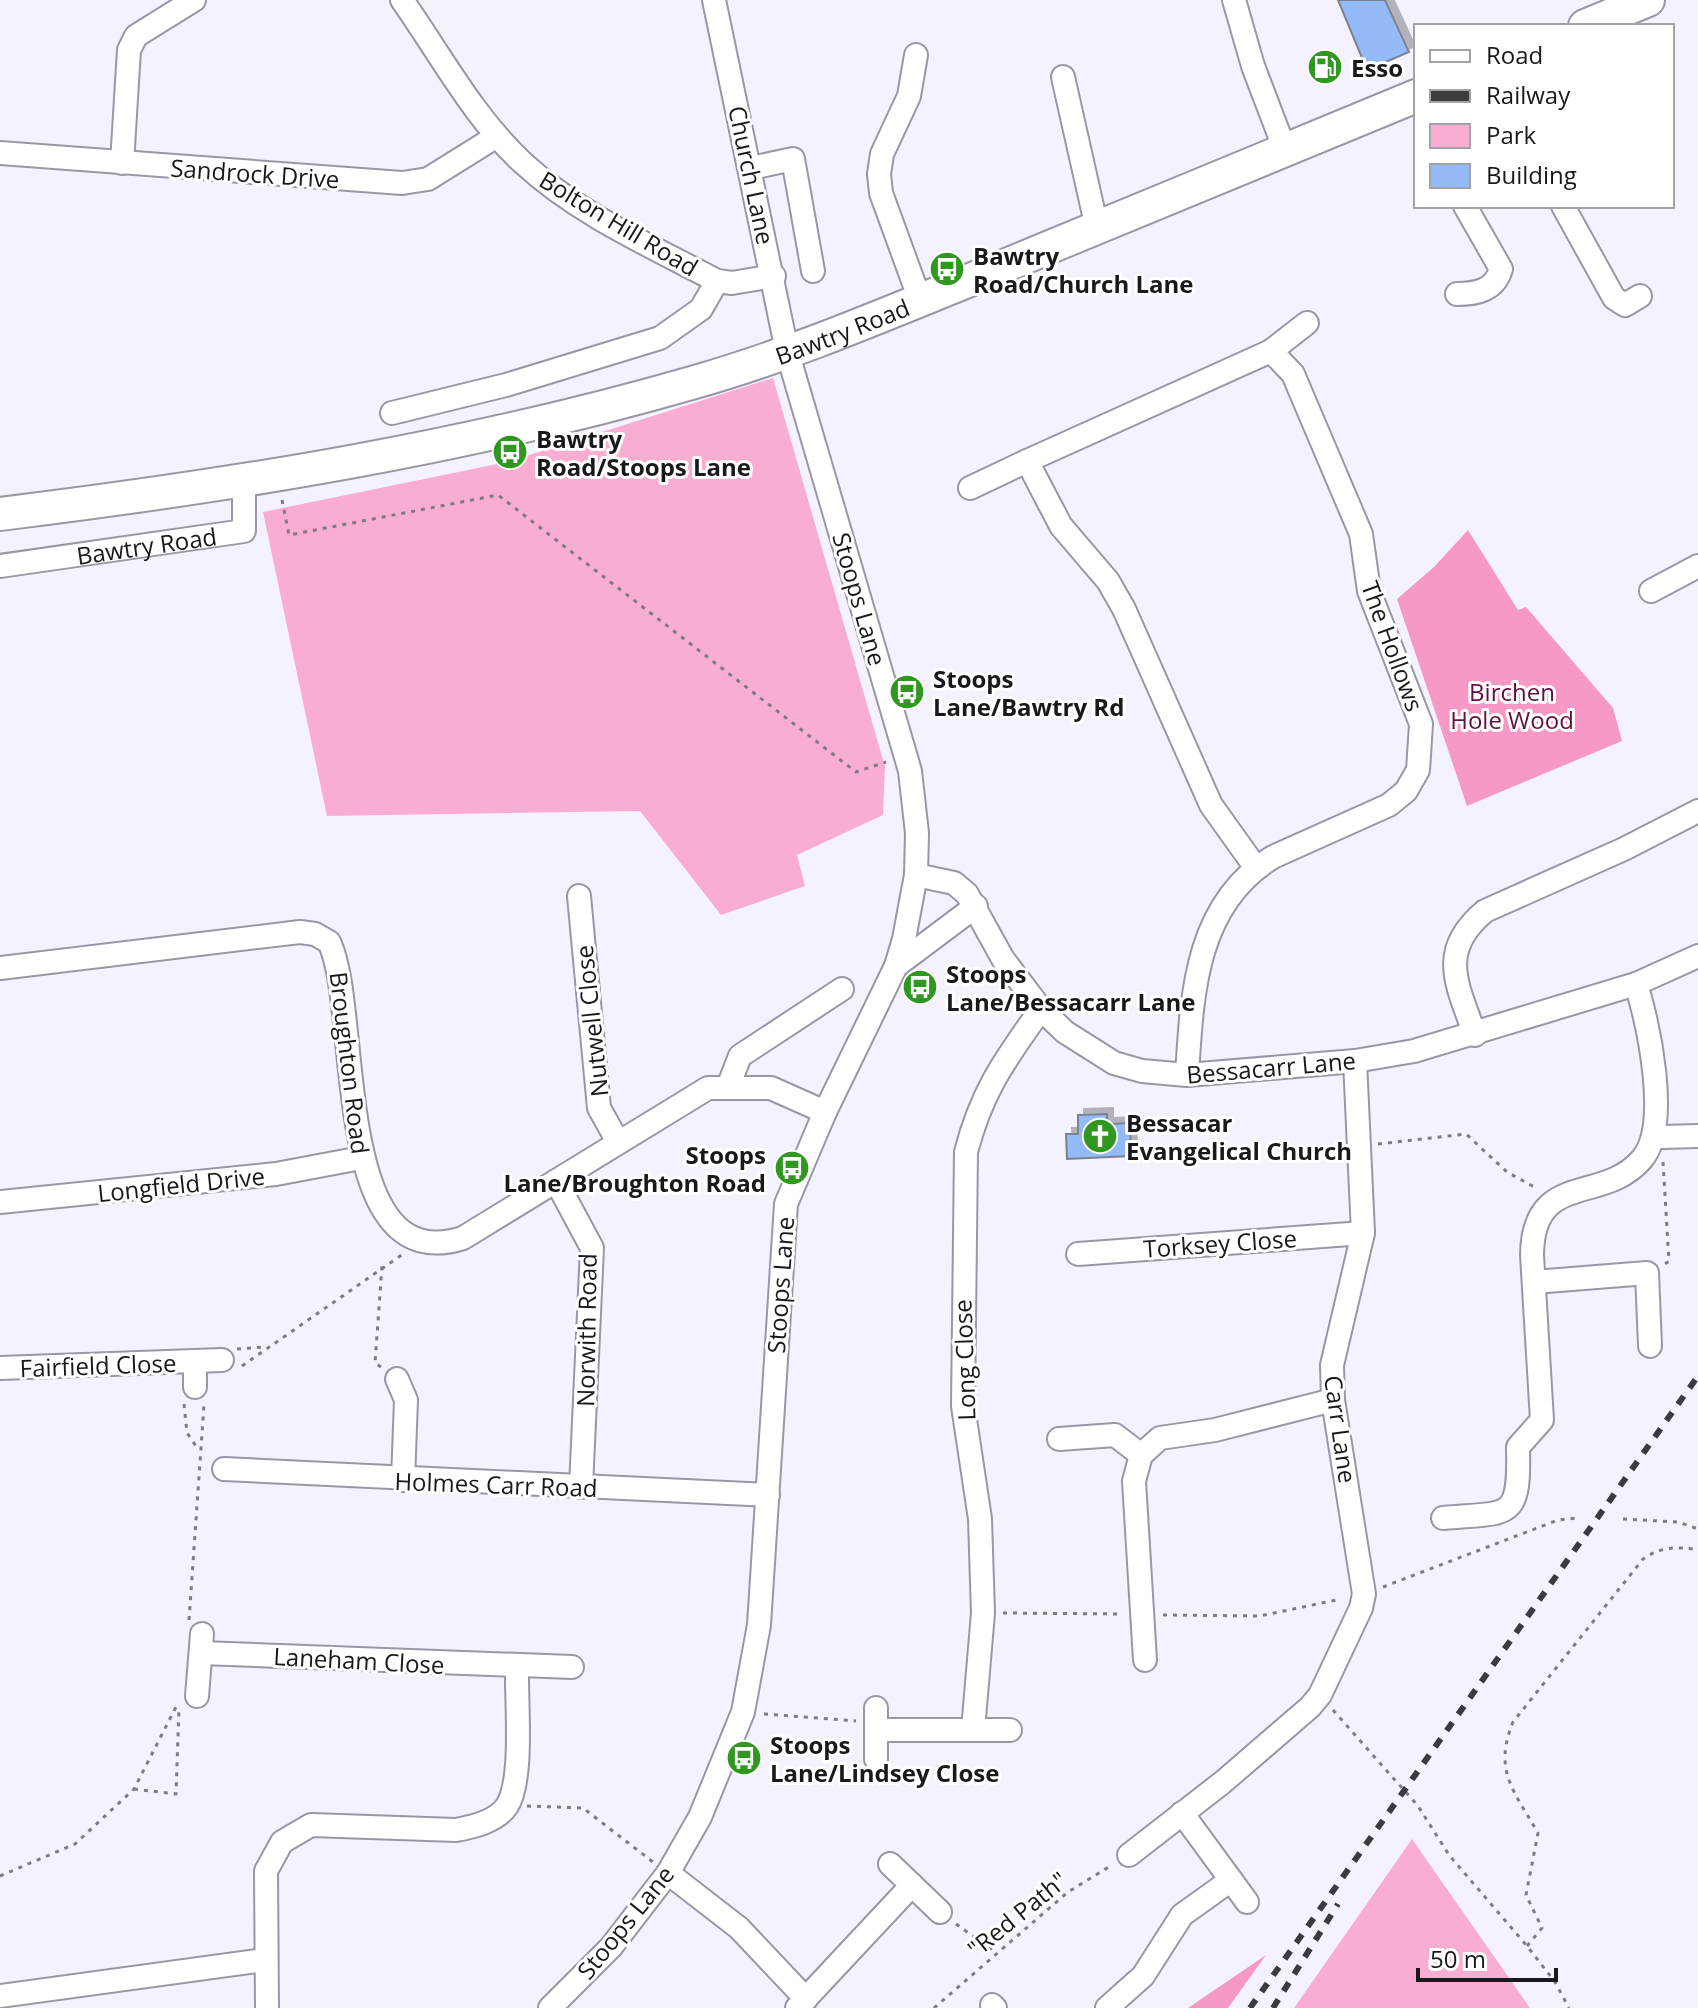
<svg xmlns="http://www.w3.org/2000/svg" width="1698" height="2008" viewBox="0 0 1698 2008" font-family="'Open Sans',sans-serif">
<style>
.green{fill:#f9aed1}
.forest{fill:#f699c5}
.building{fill:#94baf8;stroke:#7a828f;stroke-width:2;filter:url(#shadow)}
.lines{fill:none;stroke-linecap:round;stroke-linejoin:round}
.minor-casing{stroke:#9997a6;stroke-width:26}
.highway-casing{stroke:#9997a6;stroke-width:36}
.path{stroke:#7c7c83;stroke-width:3;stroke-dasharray:4 6;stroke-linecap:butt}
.minor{stroke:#fff;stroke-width:22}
.highway{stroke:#fff;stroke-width:32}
.rail{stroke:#3a3a3f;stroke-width:6;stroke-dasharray:10 10;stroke-linecap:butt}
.labels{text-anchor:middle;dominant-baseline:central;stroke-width:6;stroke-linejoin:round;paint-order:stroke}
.poi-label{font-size:24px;font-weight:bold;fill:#18181d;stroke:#fff;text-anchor:start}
.street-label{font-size:24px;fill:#18181d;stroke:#fff}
.park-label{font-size:24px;fill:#621040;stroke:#fff}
</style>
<defs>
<filter id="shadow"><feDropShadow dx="6" dy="-6" stdDeviation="0" flood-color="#0004"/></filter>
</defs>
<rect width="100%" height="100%" fill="#f4f3fd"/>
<!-- green -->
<g class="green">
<path d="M773,378L885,767L883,815L797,855L805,886L721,915L640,811L327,816L263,512L507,462Z"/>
<path d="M1412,1839L1530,2008H1294Z"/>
</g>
<!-- forest -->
<g class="forest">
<path d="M1468,530L1518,610L1526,607L1613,708L1622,741L1467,806L1397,599L1434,567Z"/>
<path d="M1266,1955L1228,2008H1188Z"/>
</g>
<!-- building -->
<g class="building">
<path d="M1338,0H1385L1409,52L1367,70Z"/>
<path d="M1107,1114V1124L1130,1123L1131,1156L1067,1159L1066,1134H1078V1115Z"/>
</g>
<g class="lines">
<defs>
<g id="minor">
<path d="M402,0C440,54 474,118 523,163C578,214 651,246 717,281L732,283L774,276"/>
<path d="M1234,0L1253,66L1285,150"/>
<path d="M916,55L909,96L882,154L879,174L881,193L920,300"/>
<path d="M1063,77L1097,228"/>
<path d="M0,153L402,183L428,179L497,136"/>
<path d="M122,163L129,50L136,36L194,0"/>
<path d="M751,168L793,159L813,271"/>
<path d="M1563,206L1614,298L1625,305L1640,296"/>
<path d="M1457,294C1477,294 1495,290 1501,269L1465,206"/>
<path d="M1271,351L1307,323"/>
<path d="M392,413L506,385L660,338L701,309L717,281"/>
<path d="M970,488L1027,461"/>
<path id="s1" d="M0,566L244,531V482"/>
<path d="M1651,591L1698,566"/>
<path d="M916,875L954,883L967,894L1003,959L1041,1009L1065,1032L1114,1063L1142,1071L1187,1075L1355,1061L1414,1051L1636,984L1698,956"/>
<path d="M579,896L599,1108L618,1142"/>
<path d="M896,966L976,906"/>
<path d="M0,968L300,932L315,934L329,942C362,1009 329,1281 463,1238L708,1088H771L825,1112"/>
<path d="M1475,1035C1457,984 1437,951 1485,911L1624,849L1698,811"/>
<path d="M1187,1075C1192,995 1195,904 1273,857L1389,805L1406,791L1418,770L1421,724L1369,591L1361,534L1293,374L1271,351L1027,461L1061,526L1108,581L1124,609L1211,805L1256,868"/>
<path d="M728,1087L740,1056L842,989"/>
<path d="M1654,1134L1662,1137L1698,1136"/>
<path d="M556,1181L592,1248L581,1487"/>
<path d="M0,1202L276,1174L361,1158"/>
<path d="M1078,1254L1363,1233"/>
<path d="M1534,1282L1647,1273L1650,1346"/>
<path d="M0,1368L222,1360"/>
<path d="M397,1379L406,1400L403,1480"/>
<path d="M195,1387V1362"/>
<path d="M1059,1439L1115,1435L1141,1455"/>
<path d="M224,1469L768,1495"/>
<path d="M1443,1518C1510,1512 1520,1522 1518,1447L1542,1420L1532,1255C1533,1170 1603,1205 1642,1159C1671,1125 1648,1023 1636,984"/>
<path d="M201,1653L572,1667"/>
<path d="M1145,1660L1134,1481L1141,1455L1160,1438L1215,1430L1333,1400"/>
<path d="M197,1696L202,1634"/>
<path d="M876,1730H1010"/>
<path d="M973,1730L983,1613L980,1519L963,1406L966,1152C982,1090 1005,1060 1041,1009"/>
<path d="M876,1759V1708"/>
<path d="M1129,1855L1223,1782L1310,1707L1320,1695L1361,1608L1364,1594L1333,1400L1332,1365L1363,1233L1355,1061"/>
<path d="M890,1864L940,1912"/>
<path d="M668,1873L739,1928L806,1999"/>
<path d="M1231,1880L1247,1902"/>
<path d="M0,1996L265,1960"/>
<path d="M992,2005L995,2008"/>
<path d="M267,2008L266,1871L282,1842L311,1825L456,1830C472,1827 496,1822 507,1806C524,1779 516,1701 517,1667"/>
<path d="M550,2008L611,1947L668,1873L700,1817L743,1712L759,1625L786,1204L825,1112L896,966L904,939L916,875L917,833L910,771L787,351L714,0"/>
<path d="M797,2008L912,1885"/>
<path d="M1107,2008L1143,1976L1182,1915L1231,1880L1182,1813"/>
</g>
<g id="highway">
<path d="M1585,26L1648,0"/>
<path id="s2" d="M0,514C236,485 467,448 695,382C790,355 883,315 975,278C1122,218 1269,157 1416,96"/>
</g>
</defs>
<!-- minor casing -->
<use href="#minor" class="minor-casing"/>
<!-- highway casing -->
<use href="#highway" class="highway-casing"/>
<!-- path -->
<g class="path">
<path d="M282,500L289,535L498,495L856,772L886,762"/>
<path d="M1378,1144L1466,1134L1507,1172L1538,1189"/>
<path d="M1663,1162L1669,1261L1665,1264"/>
<path d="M237,1349L265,1347"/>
<path d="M242,1366L403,1254"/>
<path d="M381,1367L375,1363L382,1266"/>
<path d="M184,1404L187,1433L198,1449"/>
<path d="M1623,1519L1678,1522L1698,1529"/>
<path d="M1383,1587L1558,1520L1578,1518"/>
<path d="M1003,1613L1123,1614"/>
<path d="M1163,1615L1260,1616L1341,1599"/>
<path d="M189,1620L204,1405"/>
<path d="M1333,1710L1418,1806L1449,1855L1527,1946L1555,1982L1569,2008"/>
<path d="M764,1714L856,1721"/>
<path d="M134,1789L176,1794L179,1708"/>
<path d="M527,1806L583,1808L653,1862"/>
<path d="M0,1876L75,1844L134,1789L178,1703"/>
<path d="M956,1924L995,1952"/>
<path d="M1527,1946L1542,1928L1526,1895L1538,1833C1514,1791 1493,1771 1513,1722L1643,1559C1660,1547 1677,1546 1698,1550"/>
<path d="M934,2008L1068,1892L1112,1865"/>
</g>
<!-- minor -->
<use href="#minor" class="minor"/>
<!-- highway -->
<use href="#highway" class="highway"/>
<!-- rail -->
<g class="rail">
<path d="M1250,2008L1698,1376"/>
<path d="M1273,2008L1338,1904"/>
</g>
</g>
<!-- icons -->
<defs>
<symbol id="fuel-disc" viewBox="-11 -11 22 22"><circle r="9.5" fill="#309820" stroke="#fff"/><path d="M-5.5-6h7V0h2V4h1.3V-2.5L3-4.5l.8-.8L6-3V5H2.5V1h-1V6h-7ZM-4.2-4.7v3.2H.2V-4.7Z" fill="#fff"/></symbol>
<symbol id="bus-disc" viewBox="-11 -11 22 22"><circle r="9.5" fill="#309820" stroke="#fff"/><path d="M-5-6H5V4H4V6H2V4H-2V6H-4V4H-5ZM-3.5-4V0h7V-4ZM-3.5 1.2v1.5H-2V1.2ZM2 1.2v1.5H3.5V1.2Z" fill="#fff"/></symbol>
<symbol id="church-disc" viewBox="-11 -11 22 22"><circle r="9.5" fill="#309820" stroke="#fff"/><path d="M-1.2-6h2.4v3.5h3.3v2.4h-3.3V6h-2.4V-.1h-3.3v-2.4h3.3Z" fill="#fff"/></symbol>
</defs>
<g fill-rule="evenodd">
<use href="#fuel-disc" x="1305" y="47" width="40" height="40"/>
<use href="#bus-disc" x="927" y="249" width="40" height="40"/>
<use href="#bus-disc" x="490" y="432" width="40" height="40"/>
<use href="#bus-disc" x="887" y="672" width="40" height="40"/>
<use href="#bus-disc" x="900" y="967" width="40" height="40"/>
<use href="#church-disc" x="1080" y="1116" width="40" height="40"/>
<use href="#bus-disc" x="772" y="1148" width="40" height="40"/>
<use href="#bus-disc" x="724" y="1738" width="40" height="40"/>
</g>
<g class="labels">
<!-- poi labels -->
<g class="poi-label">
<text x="1351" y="67">Esso</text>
<text x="973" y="255">Bawtry<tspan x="973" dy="28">Road/Church Lane</tspan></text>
<text x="536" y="438">Bawtry<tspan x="536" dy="28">Road/Stoops Lane</tspan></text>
<text x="933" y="678">Stoops<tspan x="933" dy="28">Lane/Bawtry Rd</tspan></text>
<text x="946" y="973">Stoops<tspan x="946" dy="28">Lane/Bessacarr Lane</tspan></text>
<text x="1126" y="1122">Bessacar<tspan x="1126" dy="28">Evangelical Church</tspan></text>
<text x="766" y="1154" text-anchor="end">Stoops<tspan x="766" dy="28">Lane/Broughton Road</tspan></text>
<text x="770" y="1744">Stoops<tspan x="770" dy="28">Lane/Lindsey Close</tspan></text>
</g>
<!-- street labels -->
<g class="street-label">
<text transform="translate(255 173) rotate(4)">Sandrock Drive</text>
<text transform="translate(752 175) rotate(78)">Church Lane</text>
<text transform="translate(619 223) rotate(31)">Bolton Hill Road</text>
<text stroke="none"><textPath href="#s2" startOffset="864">Bawtry Road</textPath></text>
<text stroke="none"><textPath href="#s1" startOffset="148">Bawtry Road</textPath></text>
<text transform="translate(860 599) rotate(74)">Stoops Lane</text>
<text transform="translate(1393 646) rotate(70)">The Hollows</text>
<text transform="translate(591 1021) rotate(-96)">Nutwell Close</text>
<text transform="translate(350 1063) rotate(83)">Broughton Road</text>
<text transform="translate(1271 1067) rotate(-5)">Bessacarr Lane</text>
<text transform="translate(181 1184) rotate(-6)">Longfield Drive</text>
<text transform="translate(1220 1243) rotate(-4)">Torksey Close</text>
<text transform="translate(780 1285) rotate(-86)">Stoops Lane</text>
<text transform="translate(586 1330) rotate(-89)">Norwith Road</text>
<text transform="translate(964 1360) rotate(-92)">Long Close</text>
<text transform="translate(98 1365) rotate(-2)">Fairfield Close</text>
<text transform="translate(1341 1429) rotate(82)">Carr Lane</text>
<text transform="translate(496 1484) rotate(2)">Holmes Carr Road</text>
<text transform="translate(359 1660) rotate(3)">Laneham Close</text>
<text transform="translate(1017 1914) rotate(-39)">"Red Path"</text>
<text transform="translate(625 1922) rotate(-51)">Stoops Lane</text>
</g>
<!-- park labels -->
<g class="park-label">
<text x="1512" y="691">Birchen<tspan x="1512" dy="28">Hole Wood</tspan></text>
</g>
</g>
<!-- legend -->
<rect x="1414" y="24" width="260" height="184" fill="#ffffff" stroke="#a3a3a5" stroke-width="2"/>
<rect x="1430" y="50" width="40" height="12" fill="#ffffff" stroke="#a3a3a5" stroke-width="2"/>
<text x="1486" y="64" font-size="24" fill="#18181d">Road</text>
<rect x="1430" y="90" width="40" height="12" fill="#3a3a3f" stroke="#a3a3a5" stroke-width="2"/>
<text x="1486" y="104" font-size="24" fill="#18181d">Railway</text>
<rect x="1430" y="124" width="40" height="24" fill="#f9aed1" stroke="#a3a3a5" stroke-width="2"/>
<text x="1486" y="144" font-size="24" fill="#18181d">Park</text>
<rect x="1430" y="164" width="40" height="24" fill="#94baf8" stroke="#a3a3a5" stroke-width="2"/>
<text x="1486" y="184" font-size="24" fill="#18181d">Building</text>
<!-- scale -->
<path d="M1418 1968v12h138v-12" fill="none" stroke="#18181d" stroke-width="4"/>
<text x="1430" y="1968" font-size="24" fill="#18181d" stroke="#ffffff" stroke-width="6" paint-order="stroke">50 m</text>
</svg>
